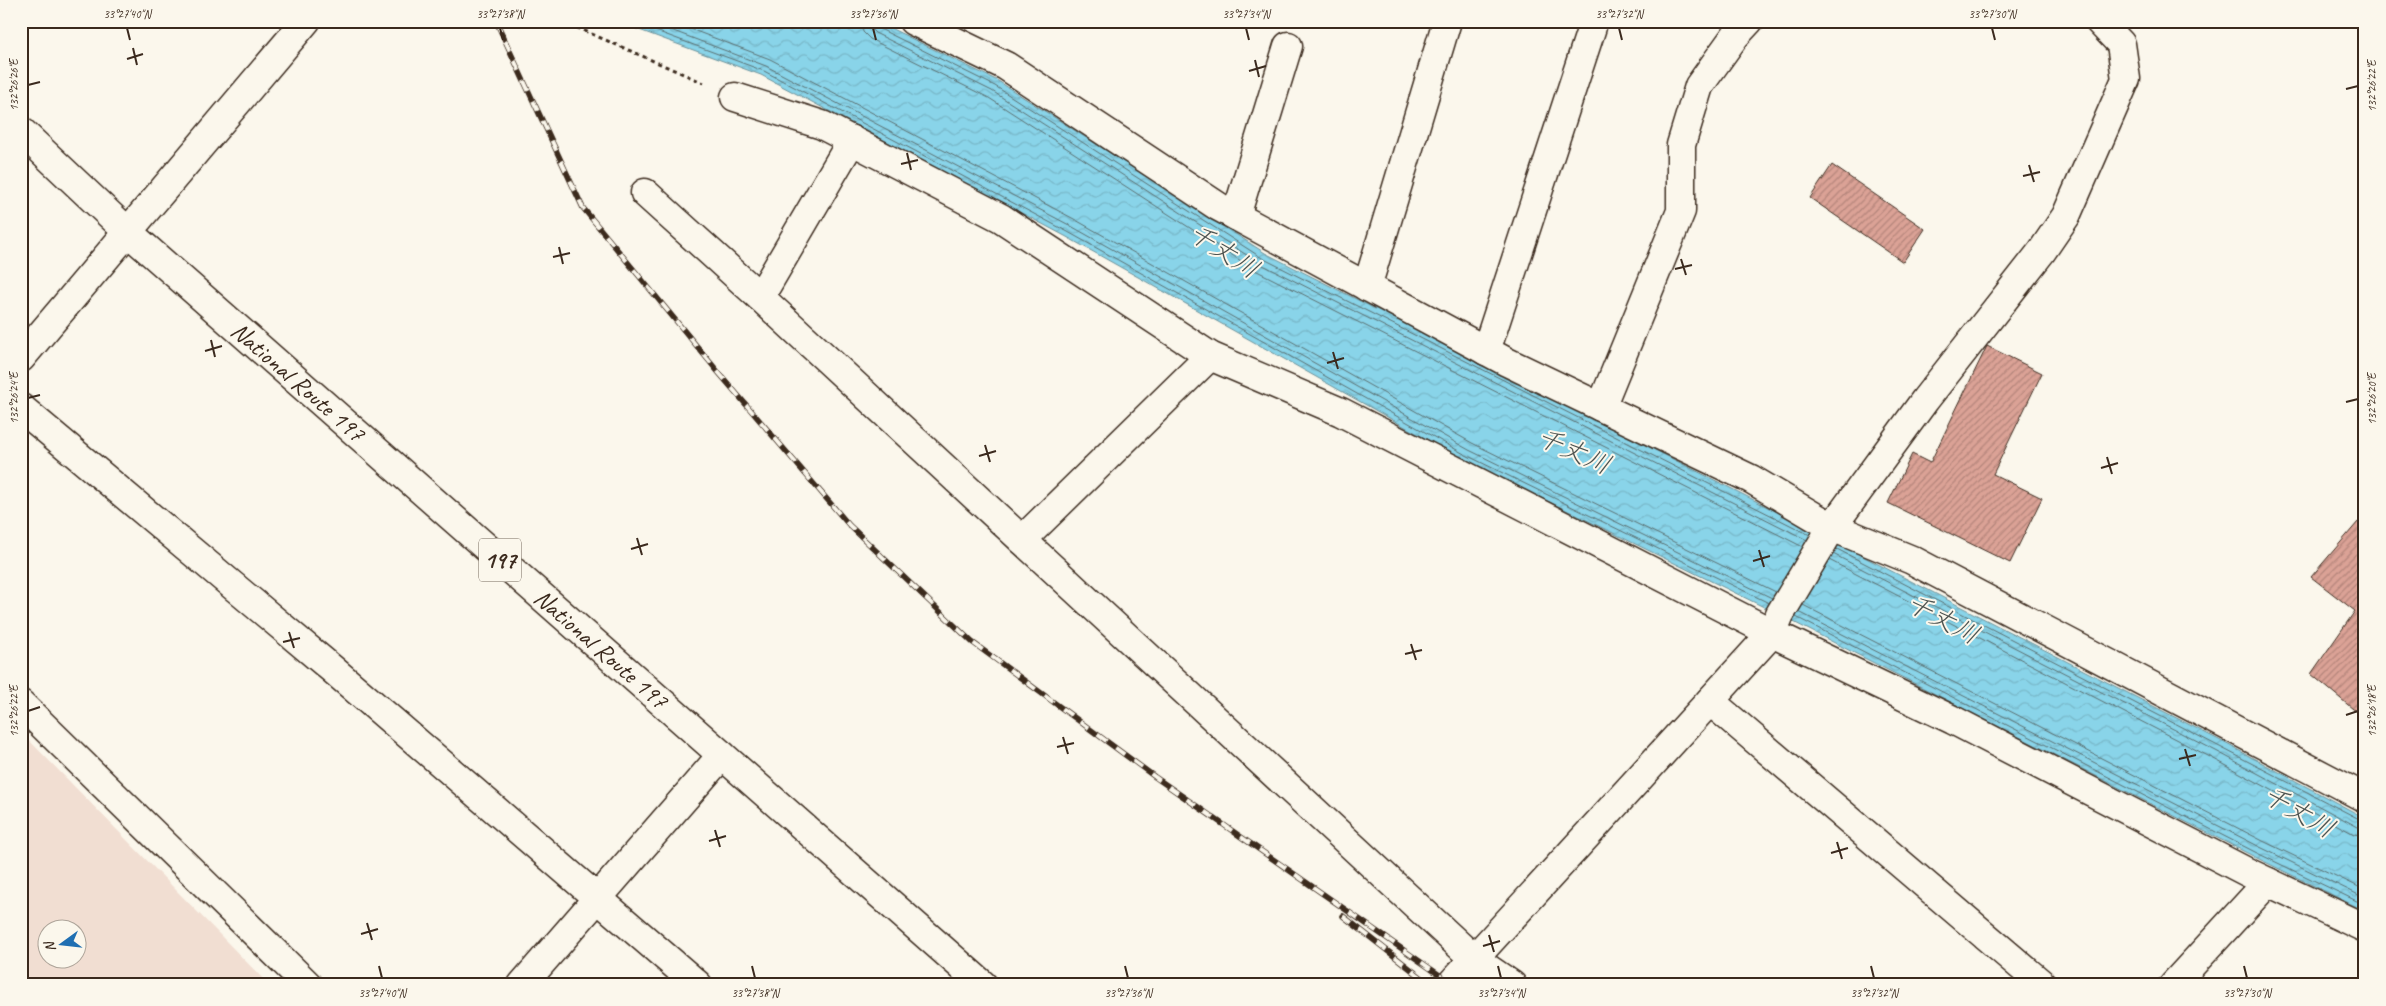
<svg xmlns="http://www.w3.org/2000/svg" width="2386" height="1006" viewBox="0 0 2386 1006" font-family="Caveat,'Klee One',sans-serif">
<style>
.built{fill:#f1ded2;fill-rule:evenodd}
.water{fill:url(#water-waves);stroke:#6a9098}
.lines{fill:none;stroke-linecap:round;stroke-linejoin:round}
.shore{stroke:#5a6e6f;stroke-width:1}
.building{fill:url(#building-hatch);stroke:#3b2a1e}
.street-casing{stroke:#3b2a1e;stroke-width:31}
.highway-casing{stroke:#3b2a1e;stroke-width:31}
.path{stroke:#3b2a1e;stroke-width:3;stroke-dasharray:4 4;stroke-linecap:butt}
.street{stroke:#fbf7ec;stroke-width:28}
.highway{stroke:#fbf7ec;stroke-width:28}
.rail-casing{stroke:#3b2a1e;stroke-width:5.5}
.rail{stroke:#fbf7ec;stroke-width:4;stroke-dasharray:11;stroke-linecap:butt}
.ticks{fill:none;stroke:#3b2a1e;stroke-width:2}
.labels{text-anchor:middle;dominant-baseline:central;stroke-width:4;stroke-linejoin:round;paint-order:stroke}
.shield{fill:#fbf7ec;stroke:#75685c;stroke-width:1}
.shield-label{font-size:24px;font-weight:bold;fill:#3b2a1e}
.street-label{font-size:25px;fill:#3b2a1e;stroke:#fbf7ec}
.water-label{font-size:26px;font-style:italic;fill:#4e5451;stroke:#fbf7ec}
.neatline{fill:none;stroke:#3b2a1e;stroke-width:2}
.ticks-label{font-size:12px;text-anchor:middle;fill:#3b2a1e}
</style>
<defs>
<pattern id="water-waves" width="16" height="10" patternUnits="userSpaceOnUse" patternTransform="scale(1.25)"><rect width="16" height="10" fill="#89d4e9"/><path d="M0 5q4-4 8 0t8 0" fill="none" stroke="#77b6c7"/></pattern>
<pattern id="building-hatch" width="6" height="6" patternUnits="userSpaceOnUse" patternTransform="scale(1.25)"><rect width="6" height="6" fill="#dba296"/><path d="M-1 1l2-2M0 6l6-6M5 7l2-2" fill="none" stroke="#b3847a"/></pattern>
</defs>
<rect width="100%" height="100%" fill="#fbf7ec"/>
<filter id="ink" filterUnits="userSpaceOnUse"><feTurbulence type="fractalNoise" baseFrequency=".02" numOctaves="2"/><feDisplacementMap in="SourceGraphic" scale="10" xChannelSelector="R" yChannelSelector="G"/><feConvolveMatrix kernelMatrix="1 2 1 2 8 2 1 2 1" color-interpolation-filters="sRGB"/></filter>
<g filter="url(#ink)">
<!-- built -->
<path class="built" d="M21,732L269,985H21ZM48,928H78V958H48Z"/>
<!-- water -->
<path class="water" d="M615,21H876L998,81L1265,253L1746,496L2221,741L2365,818V911L2255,857L1768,609L1464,460L1065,236L761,75Z"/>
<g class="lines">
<!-- shore -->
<g class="shore">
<path d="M629,21L764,71L1068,232L1466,455L1769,603"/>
<path d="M647,21L766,66L1071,226L1469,450L1772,598"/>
<path d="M669,21L770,59L1074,219L1472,443L1776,592"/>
<path d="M861,21L863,32L870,39L989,98L1255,270L1803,547"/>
<path d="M869,21L870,28L875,33L992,91L1259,263L1807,540"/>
<path d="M875,21L878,28L995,86L1262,258L1810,535"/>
<path d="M1837,549L2365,822"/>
<path d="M1833,554L2216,751L2358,827L2365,829"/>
<path d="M1829,560L2212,758L2354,834L2365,836"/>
<path d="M1803,605L2263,841L2365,890"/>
<path d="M1799,612L2260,847L2365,898"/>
<path d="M1796,617L2257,853L2365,905"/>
</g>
</g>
<!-- building -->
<g class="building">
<path d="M1832,165L1925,229L1903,262L1810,198Z"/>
<path d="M1987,346L2042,373L1993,474L2042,498L2010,563L1888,503L1912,454L1930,463Z"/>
<path d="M2358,522L2365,527V719L2311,674L2355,611L2311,577Z"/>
</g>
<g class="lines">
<defs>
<g id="street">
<path d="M913,21L1006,66L1219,207L1507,362L1751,479L1832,527L1912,560L2365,798"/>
<path d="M735,97L822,125L1001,218L1210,356L1341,412L1772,633L1953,720L2247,872L2365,928"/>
<path d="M852,140L760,297L1474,959L1512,985"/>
<path d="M645,193L760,297"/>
<path d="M1236,216L1288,46"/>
<path d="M1367,287L1447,21"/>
<path d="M1486,351L1592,27"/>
<path d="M21,358L306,21"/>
<path d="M1601,407L1681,211V145L1699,86L1735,36L1749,21"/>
<path d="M21,408L331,668L698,985"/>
<path d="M1022,540L1210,356"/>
<path d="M1710,701L2043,985"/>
<path d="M21,704L308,985"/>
<path d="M522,985L722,755"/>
<path d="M1450,985L1772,633L1780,614L1832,527L1925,400L2042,251L2066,216L2126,79L2121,44L2099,21"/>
<path d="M2173,985L2268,882"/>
</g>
<path id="highway" d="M21,131L128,232L983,985"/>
</defs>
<!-- street casing -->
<use href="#street" class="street-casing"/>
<!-- highway casing -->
<use href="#highway" class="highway-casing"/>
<!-- path -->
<path class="path" d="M562,21L704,83"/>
<!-- street -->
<use href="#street" class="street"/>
<!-- highway -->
<use href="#highway" class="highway"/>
<defs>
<g id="rail">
<path d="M496,21L583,208L719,373L849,525L972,642L1155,777L1454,985"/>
<path d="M1343,916L1431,985"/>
</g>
</defs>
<!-- rail casing -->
<use href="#rail" class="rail-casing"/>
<!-- rail -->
<use href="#rail" class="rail"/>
</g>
</g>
<!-- ticks -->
<path class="ticks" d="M127,28L130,40M500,28L503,40M873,28L876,40M1246,28L1249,40M1619,28L1622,40M1992,28L1995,40M133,48L137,65M127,59L143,54M1255,60L1259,77M1249,71L1266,66M28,85L40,82M2346,89L2358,86M907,153L911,170M901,164L918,160M2029,165L2034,182M2023,176L2040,172M559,247L563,264M553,257L570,253M1681,259L1686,275M1675,269L1692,265M211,340L215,357M205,351L222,346M1333,352L1338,369M1327,363L1344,358M28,398L40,395M2346,402L2358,399M985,445L990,462M979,456L996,451M2107,457L2112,474M2101,468L2118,463M637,538L642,555M631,549L648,544M1759,550L1764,567M1753,561L1770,556M289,632L294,648M283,642L300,638M1411,644L1416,660M1405,654L1422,650M28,711L40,707M2346,715L2358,711M1063,737L1068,754M1057,747L1074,743M2185,749L2190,766M2179,759L2196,755M715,830L720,847M709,841L726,836M1837,842L1842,859M1831,853L1848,848M367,923L372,940M361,934L378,929M1489,935L1494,952M1483,946L1500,941M379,966L382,978M752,966L755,978M1125,966L1128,978M1498,966L1501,978M1871,966L1874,978M2244,966L2247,978"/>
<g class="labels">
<!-- shield labels -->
<rect class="shield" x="479" y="538.5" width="42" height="43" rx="4"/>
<g class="shield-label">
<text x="500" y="560">197</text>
</g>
<!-- street labels -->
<g class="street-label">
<text transform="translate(298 382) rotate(41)">National Route 197</text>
<text transform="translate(601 649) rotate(41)">National Route 197</text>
</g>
<!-- water labels -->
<g class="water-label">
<text transform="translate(1224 251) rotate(33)">千丈川</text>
<text transform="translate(1574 451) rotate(24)">千丈川</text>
<text transform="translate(1943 619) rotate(28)">千丈川</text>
<text transform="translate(2299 812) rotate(30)">千丈川</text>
</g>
</g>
<!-- margin -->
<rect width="2386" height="1006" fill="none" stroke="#fbf7ec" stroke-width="55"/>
<!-- north arrow -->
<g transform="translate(62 944) rotate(255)"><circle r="24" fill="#fbf7ec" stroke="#aea59a"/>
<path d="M0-4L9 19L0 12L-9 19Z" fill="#1f6fb2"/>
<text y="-8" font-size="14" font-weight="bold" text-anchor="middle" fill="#3b2a1e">N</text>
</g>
<rect x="28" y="28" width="2330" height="950" class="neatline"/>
<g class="ticks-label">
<text x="127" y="18">33°27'40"N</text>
<text x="500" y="18">33°27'38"N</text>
<text x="873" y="18">33°27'36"N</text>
<text x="1246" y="18">33°27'34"N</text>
<text x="1619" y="18">33°27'32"N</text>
<text x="1992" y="18">33°27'30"N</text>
<text transform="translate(14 85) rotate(-90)" y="4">132°26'26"E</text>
<text transform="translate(2372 86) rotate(-90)" y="4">132°26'22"E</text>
<text transform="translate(14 398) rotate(-90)" y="4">132°26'24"E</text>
<text transform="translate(2372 399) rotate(-90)" y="4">132°26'20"E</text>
<text transform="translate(14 711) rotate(-90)" y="4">132°26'22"E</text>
<text transform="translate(2372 711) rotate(-90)" y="4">132°26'18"E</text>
<text x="382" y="997">33°27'40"N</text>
<text x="755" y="997">33°27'38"N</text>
<text x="1128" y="997">33°27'36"N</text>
<text x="1501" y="997">33°27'34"N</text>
<text x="1874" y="997">33°27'32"N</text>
<text x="2247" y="997">33°27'30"N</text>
</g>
</svg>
